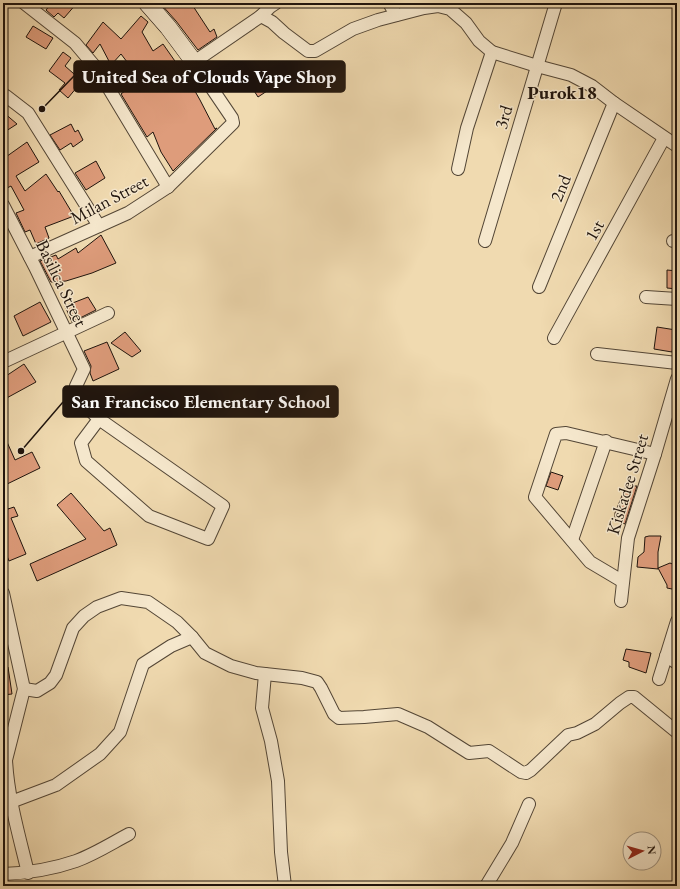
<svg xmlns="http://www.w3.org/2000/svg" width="680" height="889" viewBox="0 0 680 889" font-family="'EB Garamond',serif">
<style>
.building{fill:#de9c7b;stroke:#1f140d}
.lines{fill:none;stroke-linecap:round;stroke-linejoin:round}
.street-casing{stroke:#534636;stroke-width:14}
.secondary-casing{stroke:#1f140d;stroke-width:18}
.street{stroke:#f5e7cc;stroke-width:12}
.secondary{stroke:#f5e7cc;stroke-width:17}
.labels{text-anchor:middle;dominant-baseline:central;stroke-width:3;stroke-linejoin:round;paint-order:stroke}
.street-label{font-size:18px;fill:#1f140d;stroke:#f5e7cc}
.neighbourhood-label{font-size:19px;font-weight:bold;fill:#1f140d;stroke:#f5e7cc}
.leader{fill:none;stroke:#1f140d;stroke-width:1.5}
.callout-dot{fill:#1f140d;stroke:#f5e7cc;stroke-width:1.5}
.callout{fill:#1f140d;stroke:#1f140d;stroke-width:1.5}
.callout-label{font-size:19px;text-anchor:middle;font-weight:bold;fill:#fff}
</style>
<rect width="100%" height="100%" fill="#f0dab0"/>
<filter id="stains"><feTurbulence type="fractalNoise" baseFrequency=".005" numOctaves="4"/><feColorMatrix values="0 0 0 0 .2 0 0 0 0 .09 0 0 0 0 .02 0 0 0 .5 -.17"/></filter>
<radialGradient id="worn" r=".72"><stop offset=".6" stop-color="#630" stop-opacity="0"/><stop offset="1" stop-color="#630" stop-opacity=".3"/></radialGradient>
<!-- building -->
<g class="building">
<path d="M47,3H77L64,18L58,13L54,17L46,10L50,5Z"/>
<path d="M160,3H191L210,32L214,29L217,37L198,50L176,21Z"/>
<path d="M141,16L148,22L142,32L153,51L163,44L177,64L179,63L200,100L215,129L217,128L173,171L161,152L153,132L147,137L121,94L140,79L121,54L111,65L100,44L93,53L86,45L103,22L121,39Z"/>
<path d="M33,26L53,38L46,49L26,37Z"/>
<path d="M63,52L71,58L65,66L82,81L68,98L59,90L65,83L49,71Z"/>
<path d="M262,63L276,85L258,97L244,75Z"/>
<path d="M3,112L17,124L3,133Z"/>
<path d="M71,124L75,132L78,130L83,140L73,147L71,143L60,150L50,135Z"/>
<path d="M27,142L39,162L16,176L25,191L46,174L58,192L59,191L74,216L45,227L49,238L36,244L30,230L25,232L16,213L24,210L11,186L3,190V159Z"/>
<path d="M96,161L105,178L86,190L75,173Z"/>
<path d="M101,235L116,263L92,273L66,281L51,282L40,261L56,255L58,259L76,248L78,253Z"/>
<path d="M667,270L677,271V289L667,288Z"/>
<path d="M88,297L96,310L72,322L65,306Z"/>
<path d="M40,302L51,322L23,336L14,316Z"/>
<path d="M657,327L676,330L672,352L654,349Z"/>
<path d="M125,332L141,351L132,357L111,343Z"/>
<path d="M107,342L119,369L93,381L90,373L91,366L84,351Z"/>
<path d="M24,364L36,382L3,400V378Z"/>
<path d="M3,433L15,460L32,452L40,468L3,486Z"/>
<path d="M551,472L563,476L558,490L546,486Z"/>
<path d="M626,486H637L625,524L617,521L615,518V513Z"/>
<path d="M71,493L104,531L110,528L117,545L37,581L30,564L86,539L57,505Z"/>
<path d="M3,498L8,509L14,507L18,516L11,518L26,554L9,561L3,546Z"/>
<path d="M649,536H661L658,552V569L637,567L638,557L644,552L645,537Z"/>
<path d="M670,563L677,566V590L667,588V585L658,568Z"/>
<path d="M626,649L651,653L646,673L629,667V662L623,660Z"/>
<path d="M3,667H8L12,694L3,695Z"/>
</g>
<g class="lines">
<defs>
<g id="street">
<path d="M24,3L75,43L97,69L168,187"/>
<path d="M389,3L396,15"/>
<path d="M261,16L272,22L284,33L308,51H315L353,29L378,20L424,8L438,6L450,9L466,23L479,41L492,52L537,66L571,75L592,86L614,103L677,146"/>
<path d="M3,96H6L28,113L99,226"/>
<path d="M458,169L467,128L492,52"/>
<path d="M3,205L35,267L84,369L76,386L82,402L99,419L223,506L208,539L149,516L86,461L81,443L99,419"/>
<path d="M485,241L556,3"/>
<path d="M673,241H677"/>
<path d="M30,257L128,213L168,187L230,126L233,123L232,118L194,62L261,16L270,7L276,3"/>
<path d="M539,287L614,103"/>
<path d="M646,297L677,299"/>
<path d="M554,338L664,138"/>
<path d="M597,354L677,363"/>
<path d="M3,362L108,313"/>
<path d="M572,540L606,441"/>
<path d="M622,581L590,562L535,497L556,434L566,433L655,454"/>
<path d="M3,593L24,689L6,760C8,798 19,835 28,873"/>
<path d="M621,601L628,538L655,454L677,379"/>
<path d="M666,656L677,663"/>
<path d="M265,674L262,708L271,741L278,781L281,852L285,886"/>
<path d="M659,679L677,621"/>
<path d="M24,689L37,691L50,683L56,675L73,628L84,616L97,607L121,598L148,602L177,622L192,637L205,653L231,666L256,673L302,678L317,682L321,688L334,714L339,718L364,717L398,714L428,727L469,753L489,751L521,772L526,773L531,770L568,735L577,733L595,724L620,703L629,697H634L677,732"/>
<path d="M4,803L11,802L56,785L100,754L120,732L143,664L171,646L192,637"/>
<path d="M3,874C28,873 53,869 76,861C95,854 112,843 129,834"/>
<path d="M486,886L512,843L529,804"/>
</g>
<path id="secondary" d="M147,3L168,27L194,62"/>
</defs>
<!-- street casing -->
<use href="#street" class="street-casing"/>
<!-- secondary casing -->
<use href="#secondary" class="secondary-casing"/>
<!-- street -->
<use href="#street" class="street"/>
<!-- secondary -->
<use href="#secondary" class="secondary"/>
</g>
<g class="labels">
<!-- street labels -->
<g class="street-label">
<text transform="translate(503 117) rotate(-73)">3rd</text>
<text transform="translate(560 188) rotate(-68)">2nd</text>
<text transform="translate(109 199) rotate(-28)">Milan Street</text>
<text transform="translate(594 230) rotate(-61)">1st</text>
<text transform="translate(62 283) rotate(64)">Basilica Street</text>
<text transform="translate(627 484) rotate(-73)">Kiskadee Street</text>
</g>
<!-- neighbourhood labels -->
<g class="neighbourhood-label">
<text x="562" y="92">Purok18</text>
</g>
</g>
<!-- callouts -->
<path class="leader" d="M42 109L74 76M21 451L63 402"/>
<g class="callout-dot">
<circle cx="42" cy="109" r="4"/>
<circle cx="21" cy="451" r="4"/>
</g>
<g class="callout">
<rect x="74" y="61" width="271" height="31" rx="4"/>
<rect x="63" y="386" width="275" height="31" rx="4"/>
</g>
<g class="callout-label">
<text x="209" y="83">United Sea of Clouds Vape Shop</text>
<text x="201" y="408">San Francisco Elementary School</text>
</g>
<!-- margin -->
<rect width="680" height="889" fill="none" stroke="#f0dab0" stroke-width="16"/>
<rect x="4" y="4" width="672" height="881" fill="none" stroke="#1f140d" stroke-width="2"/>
<rect x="8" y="8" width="664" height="873" fill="none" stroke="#1f140d"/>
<!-- north arrow -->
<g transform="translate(642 851) rotate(84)"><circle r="19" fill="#f5e7cc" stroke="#9f9380"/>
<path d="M0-3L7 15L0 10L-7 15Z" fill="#8f2418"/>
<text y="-6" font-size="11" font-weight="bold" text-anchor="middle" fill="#1f140d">N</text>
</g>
<rect width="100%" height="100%" filter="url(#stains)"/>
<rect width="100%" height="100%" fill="url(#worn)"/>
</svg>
